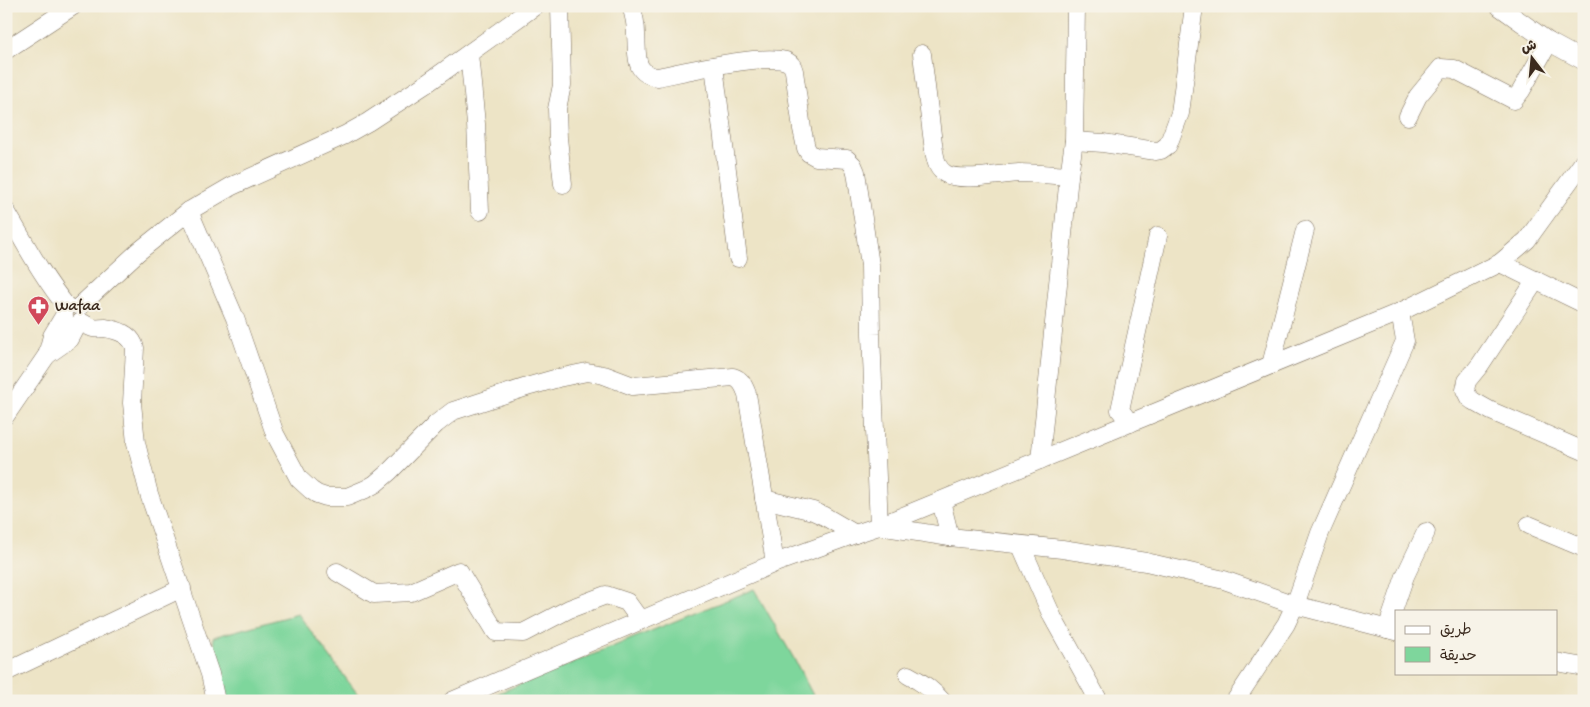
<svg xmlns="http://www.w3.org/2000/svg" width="1590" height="707" viewBox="0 0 1590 707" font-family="'Gochi Hand','Playpen Sans Arabic',sans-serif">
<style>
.green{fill:#7ed69c;stroke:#5c805d}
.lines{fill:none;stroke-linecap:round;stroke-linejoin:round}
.minor-casing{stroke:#796b59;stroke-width:19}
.minor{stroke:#fff;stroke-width:18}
.labels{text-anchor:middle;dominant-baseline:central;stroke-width:4;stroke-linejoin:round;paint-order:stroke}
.poi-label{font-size:16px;fill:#3b2a1e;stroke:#f7f3e8;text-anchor:start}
</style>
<rect width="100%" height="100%" fill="#f7f3e8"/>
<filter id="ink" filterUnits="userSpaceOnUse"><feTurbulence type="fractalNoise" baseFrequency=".02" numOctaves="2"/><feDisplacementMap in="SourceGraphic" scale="10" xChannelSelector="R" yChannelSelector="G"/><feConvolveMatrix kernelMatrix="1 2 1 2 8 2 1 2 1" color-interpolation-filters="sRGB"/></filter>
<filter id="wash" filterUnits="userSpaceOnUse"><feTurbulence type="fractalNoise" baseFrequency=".0096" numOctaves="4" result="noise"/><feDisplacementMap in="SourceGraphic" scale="20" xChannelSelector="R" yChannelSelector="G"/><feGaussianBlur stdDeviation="1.12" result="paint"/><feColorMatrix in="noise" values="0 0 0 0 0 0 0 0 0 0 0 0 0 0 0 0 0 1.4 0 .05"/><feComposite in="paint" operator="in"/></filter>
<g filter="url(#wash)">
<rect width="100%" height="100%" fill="#ede4c6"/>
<!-- green -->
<g class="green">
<path d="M754,589L793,657L816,701H479Z"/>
<path d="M298,614L359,696L356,701H224L213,637Z"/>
</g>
</g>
<g filter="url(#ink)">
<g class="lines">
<defs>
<g id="minor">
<path d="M560,6L562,85L557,109L558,138L563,184"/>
<path d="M631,6C634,15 636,24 636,34C638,53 632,74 658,77C682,72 769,52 788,62C792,64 793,67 794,71L802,129L806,148L809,153L816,157L847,159L853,165L856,172L870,265L871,334L879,526L950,537L1062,549L1146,562L1224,580L1295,605L1396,631"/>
<path d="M1500,7L1549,42L1584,61"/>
<path d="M6,50L73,6"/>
<path d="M469,54L476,124L480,211"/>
<path d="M922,54L934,151C936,161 937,169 946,174C961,182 1001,174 1019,173C1035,173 1052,175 1069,176"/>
<path d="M714,66L738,258"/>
<path d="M1408,116L1418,96L1441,68L1454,69L1514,100L1521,91L1549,42"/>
<path d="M1074,141L1103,143L1156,151L1161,150L1168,145L1180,113L1194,6"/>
<path d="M6,211C26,245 42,276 67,307"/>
<path d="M189,211L235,318L275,434L299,479L311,490L317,494L326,497H347L366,489L375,484L389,472L436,424L453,411L530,386L558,378L587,372L604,375L633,386L733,377C741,379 744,386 747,394L775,563"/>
<path d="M1500,263L1584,304"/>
<path d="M1536,280L1480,365L1467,381L1465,390L1469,398L1473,401L1491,411L1584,451"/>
<path d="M80,306L138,252L189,211L232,186L345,135L368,122L426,84L535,6"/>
<path d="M81,322C85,324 89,327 93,328C97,329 101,328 105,328C118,330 132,335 135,348L132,403L136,443L149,494L210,674L216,701"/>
<path d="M47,355L70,339L78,324"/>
<path d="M1271,365L1305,230"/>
<path d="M6,415L47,355L52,336L64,316"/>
<path d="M1130,423L1120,410L1158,236"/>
<path d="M1040,460L1069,176L1074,141L1076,6"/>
<path d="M764,499L813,511L824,516L855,534"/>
<path d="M941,501L950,537"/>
<path d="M1529,525L1584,548"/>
<path d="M1021,546L1053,618L1099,701"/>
<path d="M337,572L374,594L411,592L459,571L496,632L523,633L569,609L606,595L627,602L640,620"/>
<path d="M1387,629L1405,576L1426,532"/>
<path d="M1556,662L1584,667"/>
<path d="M6,672L182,588"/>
<path d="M908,675C922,682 932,689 942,701"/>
<path d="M452,701L775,563L855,534L879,526L1400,312L1500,263L1527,240L1584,161"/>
<path d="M1235,701L1286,624L1295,605L1320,533L1405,341L1400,312"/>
</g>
</defs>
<!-- minor casing -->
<use href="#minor" class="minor-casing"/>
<!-- minor -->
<use href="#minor" class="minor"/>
</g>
</g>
<!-- icons -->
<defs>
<symbol id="pharmacy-pin" viewBox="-11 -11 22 30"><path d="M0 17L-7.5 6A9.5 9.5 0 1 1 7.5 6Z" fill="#d1495b" stroke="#f7f3e8"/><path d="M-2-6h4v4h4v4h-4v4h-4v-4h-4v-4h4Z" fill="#fff"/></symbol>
</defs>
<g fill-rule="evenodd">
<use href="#pharmacy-pin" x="26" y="294" width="25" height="34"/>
</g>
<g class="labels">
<!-- poi labels -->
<g class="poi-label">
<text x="55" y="307">Wafaa</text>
</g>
</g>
<!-- margin -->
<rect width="1590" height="707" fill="none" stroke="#f7f3e8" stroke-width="25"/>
<!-- legend -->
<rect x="1395" y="610" width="162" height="65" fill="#f7f3e8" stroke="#aca397"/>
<rect x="1405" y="626" width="25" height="8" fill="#ffffff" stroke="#aca397"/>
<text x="1440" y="634" font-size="15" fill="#3b2a1e">طريق</text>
<rect x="1405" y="647" width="25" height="15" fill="#7ed69c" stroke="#aca397"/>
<text x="1440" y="660" font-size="15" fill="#3b2a1e">حديقة</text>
<!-- north arrow -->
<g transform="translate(1532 58) rotate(344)" stroke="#f7f3e8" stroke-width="4" paint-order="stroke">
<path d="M0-4L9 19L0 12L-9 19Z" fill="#3b2a1e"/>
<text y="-8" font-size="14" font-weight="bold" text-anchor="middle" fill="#3b2a1e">ش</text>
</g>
</svg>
